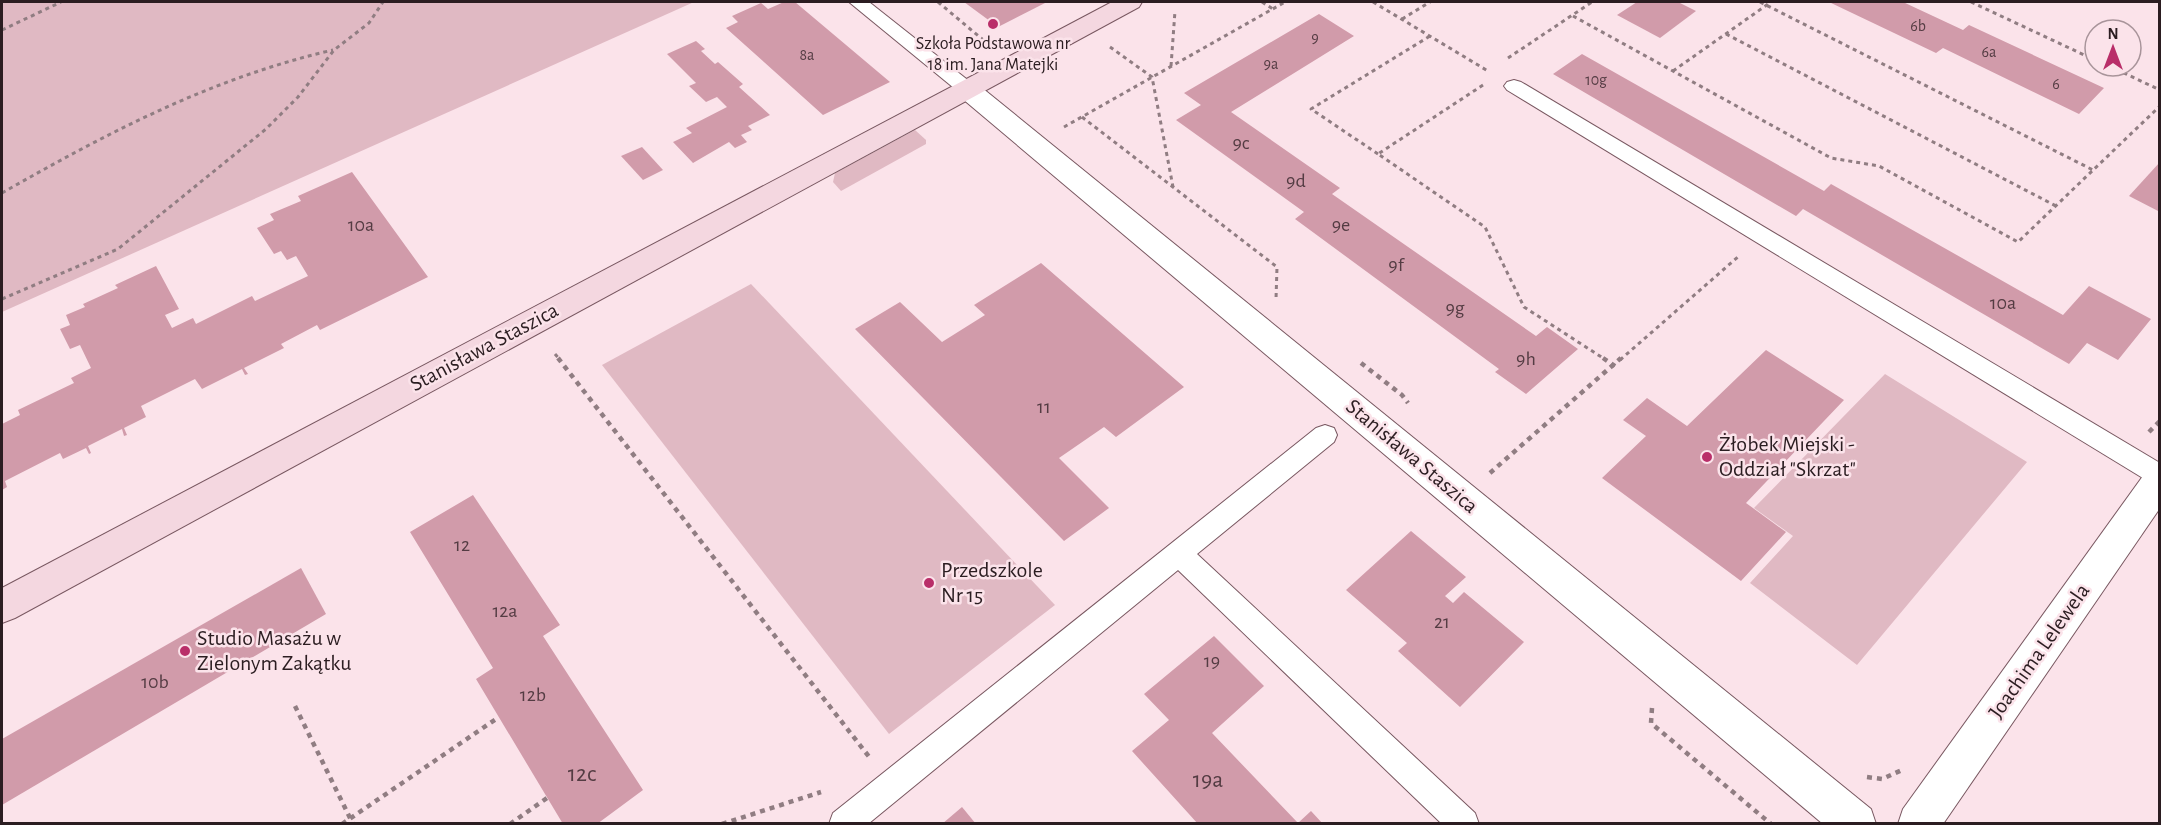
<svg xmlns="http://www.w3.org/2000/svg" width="2161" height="825" viewBox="0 0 2161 825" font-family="'Alegreya Sans',sans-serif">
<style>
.green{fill:#e0b9c3}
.building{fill:#d19baa}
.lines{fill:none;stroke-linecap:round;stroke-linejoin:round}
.lane-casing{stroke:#785760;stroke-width:2}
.street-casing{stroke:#785760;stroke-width:2}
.secondary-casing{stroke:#785760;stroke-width:2}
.path-far1{stroke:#907d82;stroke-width:3;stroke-dasharray:4 4;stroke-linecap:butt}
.path{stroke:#907d82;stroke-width:4.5;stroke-dasharray:5 5;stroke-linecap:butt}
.lane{fill:#fff;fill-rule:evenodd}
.street{fill:#fff;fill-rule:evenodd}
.secondary{fill:#f4d7e0;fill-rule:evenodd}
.poi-dot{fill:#b92e69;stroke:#fbe3ea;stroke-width:2}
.labels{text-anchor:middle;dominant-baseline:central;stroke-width:5;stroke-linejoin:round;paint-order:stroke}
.far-number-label{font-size:16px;fill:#543c43}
.far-poi-label{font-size:18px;fill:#2b1d21;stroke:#fbe3ea}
.number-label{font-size:20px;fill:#543c43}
.street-label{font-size:22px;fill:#2b1d21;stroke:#fbe3ea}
.poi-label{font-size:22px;fill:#2b1d21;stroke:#fbe3ea;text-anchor:start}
.near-number-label{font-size:24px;fill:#543c43}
</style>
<rect width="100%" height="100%" fill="#fbe3ea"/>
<!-- green -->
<g class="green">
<path d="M2,2H694L2,312Z"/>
<path d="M915,130L926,140V144L841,191L833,182L835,173Z"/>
<path d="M751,284L1055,605L889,734L602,365Z"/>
<path d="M1885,374L2027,462L1857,665L1750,583L1793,536L1754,508Z"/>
</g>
<!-- building -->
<g class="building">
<path d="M784,2H795L890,82L823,115L726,28L738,22L732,16L761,3L768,9Z"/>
<path d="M964,2H1047L998,27Z"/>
<path d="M1637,2H1678L1696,11L1660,38L1617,15Z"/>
<path d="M1829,2H1903L1963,30L1969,25L2104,88L2079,114L1943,48L1936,53Z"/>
<path d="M1319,14L1354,36L1231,112L1340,188L1332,194L1536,336L1547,327L1578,349L1526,394L1495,372L1499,369L1295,219L1304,212L1176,120L1201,105L1184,93Z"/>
<path d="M696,41L705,49L701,51L715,64L718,62L743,84L739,87L770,115L748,126L752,130L741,135L747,142L735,148L729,142L693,163L673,142L692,133L686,128L727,107L717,97L706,102L689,86L696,83L667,54Z"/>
<path d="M1582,54L1824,191L1831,184L2063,315L2089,286L2151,319L2118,360L2087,343L2069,364L1803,209L1796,216L1553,74Z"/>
<path d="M642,147L663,170L643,180L621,156Z"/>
<path d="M2160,162V212L2129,196Z"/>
<path d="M352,172L428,277L320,330L317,325L281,344L284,348L244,368L248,374L245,375L242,369L202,389L195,379L141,406L146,417L124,428L127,435L124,436L122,429L88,446L91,453L89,454L86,448L63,459L60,453L5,481L7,487L2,490V424L20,415L18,410L74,383L71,378L91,368L80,345L70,349L60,329L70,325L66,315L85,307L83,304L118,288L115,285L156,266L179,309L165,315L172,328L193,318L196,324L252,296L255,301L308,276L296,256L287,260L281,251L274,254L257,228L274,220L270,214L301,201L298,196Z"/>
<path d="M1041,263L1184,387L1116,437L1104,427L1059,458L1109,508L1064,541L855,329L900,302L942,342L985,315L974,305Z"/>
<path d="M1766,350L1844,400L1746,503L1786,532L1741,581L1602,478L1646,436L1623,420L1647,398L1687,426Z"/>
<path d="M473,495L560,625L543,636L643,790L597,824H563L476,679L493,668L410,532Z"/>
<path d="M1411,531L1466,577L1445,596L1453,603L1464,592L1524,642L1460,707L1398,651L1407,643L1346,590Z"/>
<path d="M301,568L326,614L2,805V739Z"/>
<path d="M1214,636L1264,686L1212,733L1298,823L1311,811L1323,824H1198L1132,751L1169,720L1144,694Z"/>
<path d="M962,807L976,824H942Z"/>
</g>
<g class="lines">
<defs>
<g id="lane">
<path d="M849,2H869L974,85L977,89L974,93L967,95L960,93Z"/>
<path d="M1514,80L1521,82L2160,463V486L2151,483L1507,90L1504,86L1507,82Z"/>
<path d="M1325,425L1334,428L1337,435L1334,442L1197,554L1475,813L1479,824H1442L1178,570L868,824H829L833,813L1316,428Z"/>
</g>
<g id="street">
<path d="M967,80L976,83L1871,809L1876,824H1823L958,95L954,89L958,83Z"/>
<path d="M2160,465V508L1943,824H1898L1903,809L2148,469Z"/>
</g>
<path id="secondary" d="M1112,2H1142L1139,7L15,618L2,623V588Z"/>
</defs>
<!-- lane casing -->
<use href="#lane" class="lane-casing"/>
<!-- street casing -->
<use href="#street" class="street-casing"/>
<!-- secondary casing -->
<use href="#secondary" class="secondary-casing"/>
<!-- path-far1 -->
<g class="path-far1">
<path d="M938,2L988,44"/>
<path d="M1262,2L1273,9"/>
<path d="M1373,2L1488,71"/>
<path d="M1760,2L2093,170"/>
<path d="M1971,2L2095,60"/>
<path d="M1573,16L1831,158L1879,166L2018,242L2160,106"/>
<path d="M1402,19L1430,2"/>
<path d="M2,30L61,2"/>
<path d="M1726,34L2056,206"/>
<path d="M1110,47L1152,77L1173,187"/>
<path d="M1508,58L1592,2"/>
<path d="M1171,66L1175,11"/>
<path d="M2109,66L2160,90"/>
<path d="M1673,71L1771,2"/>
<path d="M1483,85L1378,154L1485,227L1524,307L1606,360"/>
<path d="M1082,117L1277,267L1276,299"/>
<path d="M1064,127L1285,2"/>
<path d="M1378,154L1311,109L1430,36"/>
<path d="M2,193C109,132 212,78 333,50"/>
<path d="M2,299L118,249L266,129L298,97L334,50L369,23L383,2"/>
<path d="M555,354L560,360"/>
<path d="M1620,360L1739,256"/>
</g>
<!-- path -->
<g class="path">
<path d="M558,358L870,758"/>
<path d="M1603,358L1615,366"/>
<path d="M1361,363L1402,395L1408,403"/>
<path d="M2149,432L2160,421"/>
<path d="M1490,473L1621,358"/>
<path d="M295,706L353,824"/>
<path d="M1652,708L1651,723L1771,824"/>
<path d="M1867,777L1882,779L1902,770"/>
<path d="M342,824L499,717"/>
<path d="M510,824L547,798"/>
<path d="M722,824L821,792"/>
</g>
<!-- lane -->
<use href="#lane" class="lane"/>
<!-- street -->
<use href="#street" class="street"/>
<!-- secondary -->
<use href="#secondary" class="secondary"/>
</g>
<!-- markers -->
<g class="poi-dot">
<circle cx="993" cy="24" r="6"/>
<circle cx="1707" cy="457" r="6"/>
<circle cx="929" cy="583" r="6"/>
<circle cx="185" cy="651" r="6"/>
</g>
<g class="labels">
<!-- far-number labels -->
<g class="far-number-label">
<text x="1918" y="26">6b</text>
<text x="1315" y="38">9</text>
<text x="1989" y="52">6a</text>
<text x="807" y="55">8a</text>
<text x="1271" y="64">9a</text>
<text x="1596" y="80">10g</text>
<text x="2056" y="84">6</text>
</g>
<!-- far-poi labels -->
<g class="far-poi-label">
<text x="993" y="44">Szkoła Podstawowa nr<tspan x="993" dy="21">18 im. Jana Matejki</tspan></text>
</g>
<!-- number labels -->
<g class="number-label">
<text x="1241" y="143">9c</text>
<text x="1296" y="181">9d</text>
<text x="361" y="225">10a</text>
<text x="1341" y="225">9e</text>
<text x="1396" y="265">9f</text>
<text x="2003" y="303">10a</text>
<text x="1455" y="308">9g</text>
<text x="1526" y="359">9h</text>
<text x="1044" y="407">11</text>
<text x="462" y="545">12</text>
<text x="505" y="611">12a</text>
<text x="1442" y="622">21</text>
<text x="1212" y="661">19</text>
<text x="155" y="682">10b</text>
<text x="533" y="695">12b</text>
</g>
<!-- street labels -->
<g class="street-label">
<text transform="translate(484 347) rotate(-28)">Stanisława Staszica</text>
<text transform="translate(1412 456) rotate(40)">Stanisława Staszica</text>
<text transform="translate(2039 651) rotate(-55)">Joachima Lelewela</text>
</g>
<!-- poi labels -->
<g class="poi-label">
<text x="1719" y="444">Żłobek Miejski -<tspan x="1719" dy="25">Oddział "Skrzat"</tspan></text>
<text x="941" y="570">Przedszkole<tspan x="941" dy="25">Nr 15</tspan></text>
<text x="197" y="638">Studio Masażu w<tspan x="197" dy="25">Zielonym Zakątku</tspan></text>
</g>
<!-- near-number labels -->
<g class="near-number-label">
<text x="582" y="774">12c</text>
<text x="1208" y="780">19a</text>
</g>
</g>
<!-- border -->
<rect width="2161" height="825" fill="none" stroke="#2b1d21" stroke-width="6"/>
<!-- north arrow -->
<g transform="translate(2113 48)"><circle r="28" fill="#fbe3ea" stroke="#a8949a" stroke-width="1.5"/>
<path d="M0-4.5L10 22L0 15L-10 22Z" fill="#b92e69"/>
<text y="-9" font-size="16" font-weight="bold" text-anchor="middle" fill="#2b1d21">N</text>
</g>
</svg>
